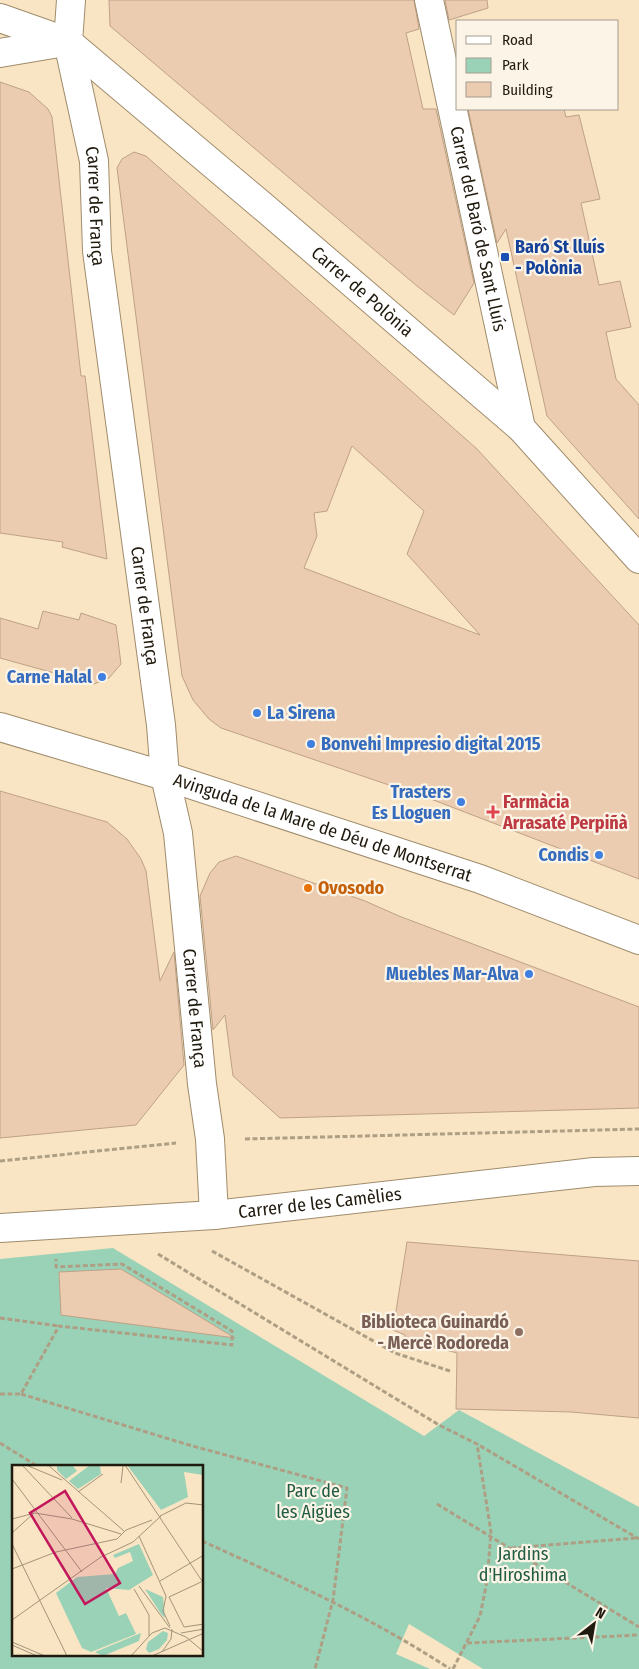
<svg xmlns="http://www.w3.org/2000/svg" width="639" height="1669" viewBox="0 0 639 1669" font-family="'Fira Sans Condensed',sans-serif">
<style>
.green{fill:#9ad2b8;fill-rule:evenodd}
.building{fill:#ebccb1;stroke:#bea187;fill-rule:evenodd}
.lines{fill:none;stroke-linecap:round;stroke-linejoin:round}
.minor-casing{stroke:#9f8c6d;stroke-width:30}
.path{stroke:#ae9f84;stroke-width:3;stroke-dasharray:5 2.5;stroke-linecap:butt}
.minor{stroke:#fff;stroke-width:28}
.transit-dot{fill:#1a4fb4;stroke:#fcf4e6;stroke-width:2}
.shop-dot{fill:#3f7fe0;stroke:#fcf4e6;stroke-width:2}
.health-dot{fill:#e0444e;stroke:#fcf4e6;stroke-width:2}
.food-dot{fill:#e8710a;stroke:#fcf4e6;stroke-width:2}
.education-dot{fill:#8d6e63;stroke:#fcf4e6;stroke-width:2}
.labels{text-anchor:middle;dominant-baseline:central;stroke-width:4.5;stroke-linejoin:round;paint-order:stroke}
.street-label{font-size:18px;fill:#20190d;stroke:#fcf4e6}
.transit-label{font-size:18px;font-weight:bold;fill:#164399;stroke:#fcf4e6;text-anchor:start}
.shop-label{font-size:18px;font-weight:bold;fill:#366cbe;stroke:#fcf4e6;text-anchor:end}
.health-label{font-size:18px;font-weight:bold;fill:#be3a42;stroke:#fcf4e6;text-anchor:start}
.food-label{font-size:18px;font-weight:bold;fill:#c56008;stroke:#fcf4e6;text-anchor:start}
.education-label{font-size:18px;font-weight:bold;fill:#785e54;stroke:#fcf4e6;text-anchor:end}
.park-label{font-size:18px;fill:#215c45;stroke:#fcf4e6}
.inset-road{fill:none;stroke:#a2937a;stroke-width:1}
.view{fill:#c2185b;fill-opacity:0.15;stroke:#c2185b;stroke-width:2.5}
.inset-edge{fill:none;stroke:#20190d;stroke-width:2.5}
</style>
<rect width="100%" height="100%" fill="#f9e5c3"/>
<!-- green -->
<path class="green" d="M113,1248L424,1436L459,1410L639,1507V1669H483L409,1624L396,1654L430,1669H0V1259ZM14,1466H202V1655H14Z"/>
<!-- building -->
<g class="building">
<path d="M109,0H414L419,29L406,33L423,109H436L474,283L454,315L417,286L110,26Z"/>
<path d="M445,0H487L488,8L449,20Z"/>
<path d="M0,82L29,92L48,109L52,117L81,376H85L107,559L62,547L63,542L0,533Z"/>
<path d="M468,109H564L566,117L579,115L600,199L581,203L599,285L620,281L631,327L606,332L616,379L639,405V519L547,416L506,229L497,243Z"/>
<path d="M134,152L146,156L477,449L639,625V879L436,801L221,728L209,719L193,700L182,676L117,168L122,159ZM352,446L424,511L407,554L480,635L304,568L317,536L314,513L327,511Z"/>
<path d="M43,611L79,620L81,613L116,625L121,664L109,678L94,684L0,658V618L38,629Z"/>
<path d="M0,791L107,822L127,839L141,859L146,871L160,981L174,952L184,1065L136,1125L0,1138Z"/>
<path d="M236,856L365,901L399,916L639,1007V1108L280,1118L233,1076L225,1015L213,1030L200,896L210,873L219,862Z"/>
<path d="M407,1242L639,1261V1418L571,1412L456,1409L457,1353L405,1339V1335L393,1330Z"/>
<path d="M121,1269L235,1338L61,1315L59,1272Z"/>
</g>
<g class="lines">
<defs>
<g id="minor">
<path id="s1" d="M71,0L68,42L94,161L97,251L161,725L165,776L178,833L202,1084L210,1139L214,1215"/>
<path id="s2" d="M429,0L521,428"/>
<path id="s3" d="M0,18L68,42L266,209L521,428L639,559"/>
<path d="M0,53L65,42"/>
<path id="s4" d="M0,727L165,776L480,879L639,940"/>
<path id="s5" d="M0,1228L214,1215L594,1172L639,1171"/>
</g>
</defs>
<!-- minor casing -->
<use href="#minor" class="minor-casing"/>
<!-- path -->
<g class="path">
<path d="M245,1139L639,1129"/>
<path d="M0,1161L176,1143"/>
<path d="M212,1251L395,1353L450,1371"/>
<path d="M158,1254L439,1425L477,1444L639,1539"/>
<path d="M0,1318L59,1326"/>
<path d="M0,1394H21L59,1326L232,1345V1331L122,1264L56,1267V1259"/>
<path d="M21,1394L189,1445L347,1488L333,1600L315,1669"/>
<path d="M0,1443L37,1466"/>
<path d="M437,1504L639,1627"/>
<path d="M202,1541C288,1580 371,1617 450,1669"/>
<path d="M511,1548L636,1538"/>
<path d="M467,1643L639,1635"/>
<path d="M453,1669L480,1616L487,1581L491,1532L477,1444"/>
</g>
<!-- minor -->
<use href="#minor" class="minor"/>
</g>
<!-- markers -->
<rect class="transit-dot" x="500" y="252" width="10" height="10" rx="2.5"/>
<g class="shop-dot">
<circle cx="102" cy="677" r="5"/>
<circle cx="257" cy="713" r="5"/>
<circle cx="311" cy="744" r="5"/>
<circle cx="461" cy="802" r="5"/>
<circle cx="599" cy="855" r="5"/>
<circle cx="529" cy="974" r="5"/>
</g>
<path class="health-dot" d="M490.5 804.5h5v5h5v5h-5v5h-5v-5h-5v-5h5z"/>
<circle class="food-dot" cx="308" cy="888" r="5"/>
<circle class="education-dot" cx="519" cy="1332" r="5"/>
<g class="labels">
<!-- street labels -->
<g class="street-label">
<text stroke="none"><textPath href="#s1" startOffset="209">Carrer de França</textPath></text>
<text stroke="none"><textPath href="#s2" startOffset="234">Carrer del Baró de Sant Lluís</textPath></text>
<text stroke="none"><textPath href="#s3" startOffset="458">Carrer de Polònia</textPath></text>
<text stroke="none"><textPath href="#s1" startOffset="612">Carrer de França</textPath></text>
<text stroke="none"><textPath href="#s4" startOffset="338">Avinguda de la Mare de Déu de Montserrat</textPath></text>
<text stroke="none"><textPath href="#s1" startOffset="1018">Carrer de França</textPath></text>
<text stroke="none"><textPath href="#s5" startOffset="321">Carrer de les Camèlies</textPath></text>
</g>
<!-- transit labels -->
<g class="transit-label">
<text x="515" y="247">Baró St lluís<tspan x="515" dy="21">- Polònia</tspan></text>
</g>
<!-- shop labels -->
<g class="shop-label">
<text x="92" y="677">Carne Halal</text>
<text x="267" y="713" text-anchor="start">La Sirena</text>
<text x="321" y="744" text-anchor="start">Bonvehi Impresio digital 2015</text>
<text x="451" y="792">Trasters<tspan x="451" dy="21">Es Lloguen</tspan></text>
<text x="589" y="855">Condis</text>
<text x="519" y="974">Muebles Mar-Alva</text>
</g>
<!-- health labels -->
<g class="health-label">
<text x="503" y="802">Farmàcia<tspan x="503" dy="21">Arrasaté Perpiñà</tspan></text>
</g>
<!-- food labels -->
<g class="food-label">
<text x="318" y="888">Ovosodo</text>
</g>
<!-- education labels -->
<g class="education-label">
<text x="509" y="1322">Biblioteca Guinardó<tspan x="509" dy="21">- Mercè Rodoreda</tspan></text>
</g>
<!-- park labels -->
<g class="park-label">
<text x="313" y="1491">Parc de<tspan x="313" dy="21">les Aigües</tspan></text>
<text x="523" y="1554">Jardins<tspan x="523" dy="21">d'Hiroshima</tspan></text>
</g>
</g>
<!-- overview -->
<g transform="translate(12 1465)">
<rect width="191" height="191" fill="#f9e5c3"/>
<path d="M45,0H60L65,6L54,14L45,5ZM78,0H88L89,9L66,24L57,16ZM115,0H191V10L172,7L176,32L149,45ZM127,79L141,110L117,125L94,123L107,151L114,148L124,169L79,187L70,183L44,128L65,112L103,109L106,103L121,96L118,87L103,93L101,90ZM133,124L151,132L153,153L149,149ZM151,166L156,168L155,175L147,184L137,188L134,184L136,177ZM129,168L127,176L91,191L83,187Z" fill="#9ad2b8"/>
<path class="inset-road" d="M10,0L60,53M14,0L50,15M36,0L112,66M113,0L192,119M0,14L70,107M109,18L111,1M66,27L91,9M148,51L174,38L192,40M0,54L23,48L60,54L109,69M0,68L22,48M127,71L154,131L151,146L158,161M105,74L114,65L140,55M0,79L55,191M0,104L44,87L105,74M148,116L192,90M127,121L158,163M122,124L137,150V171M157,132L172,162L192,159M157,132L189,117M0,155L89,92L121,77L149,51M169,168L192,164M0,177L33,191M0,180L25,191M150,187L159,174L160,164M119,191L140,168L153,163L174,172L192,187M140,191L192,168"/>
<path class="view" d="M53,26L108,118L73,139L18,48Z"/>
<rect width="191" height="191" class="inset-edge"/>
</g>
<!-- legend -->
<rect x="456" y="20" width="162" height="90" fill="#fcf4e6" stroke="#a49c8f"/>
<rect x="466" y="36" width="25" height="8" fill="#ffffff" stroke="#a49c8f"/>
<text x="502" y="45" font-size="15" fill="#20190d">Road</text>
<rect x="466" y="58" width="25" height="15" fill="#9ad2b8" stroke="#a49c8f"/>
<text x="502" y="70" font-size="15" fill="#20190d">Park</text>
<rect x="466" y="82" width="25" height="15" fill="#ebccb1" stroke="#a49c8f"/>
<text x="502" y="95" font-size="15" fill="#20190d">Building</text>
<!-- north arrow -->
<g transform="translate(594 1624) rotate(31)" stroke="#fcf4e6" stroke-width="4" paint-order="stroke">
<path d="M0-4L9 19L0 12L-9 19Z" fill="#20190d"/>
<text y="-8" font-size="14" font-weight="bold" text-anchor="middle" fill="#20190d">N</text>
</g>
</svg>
